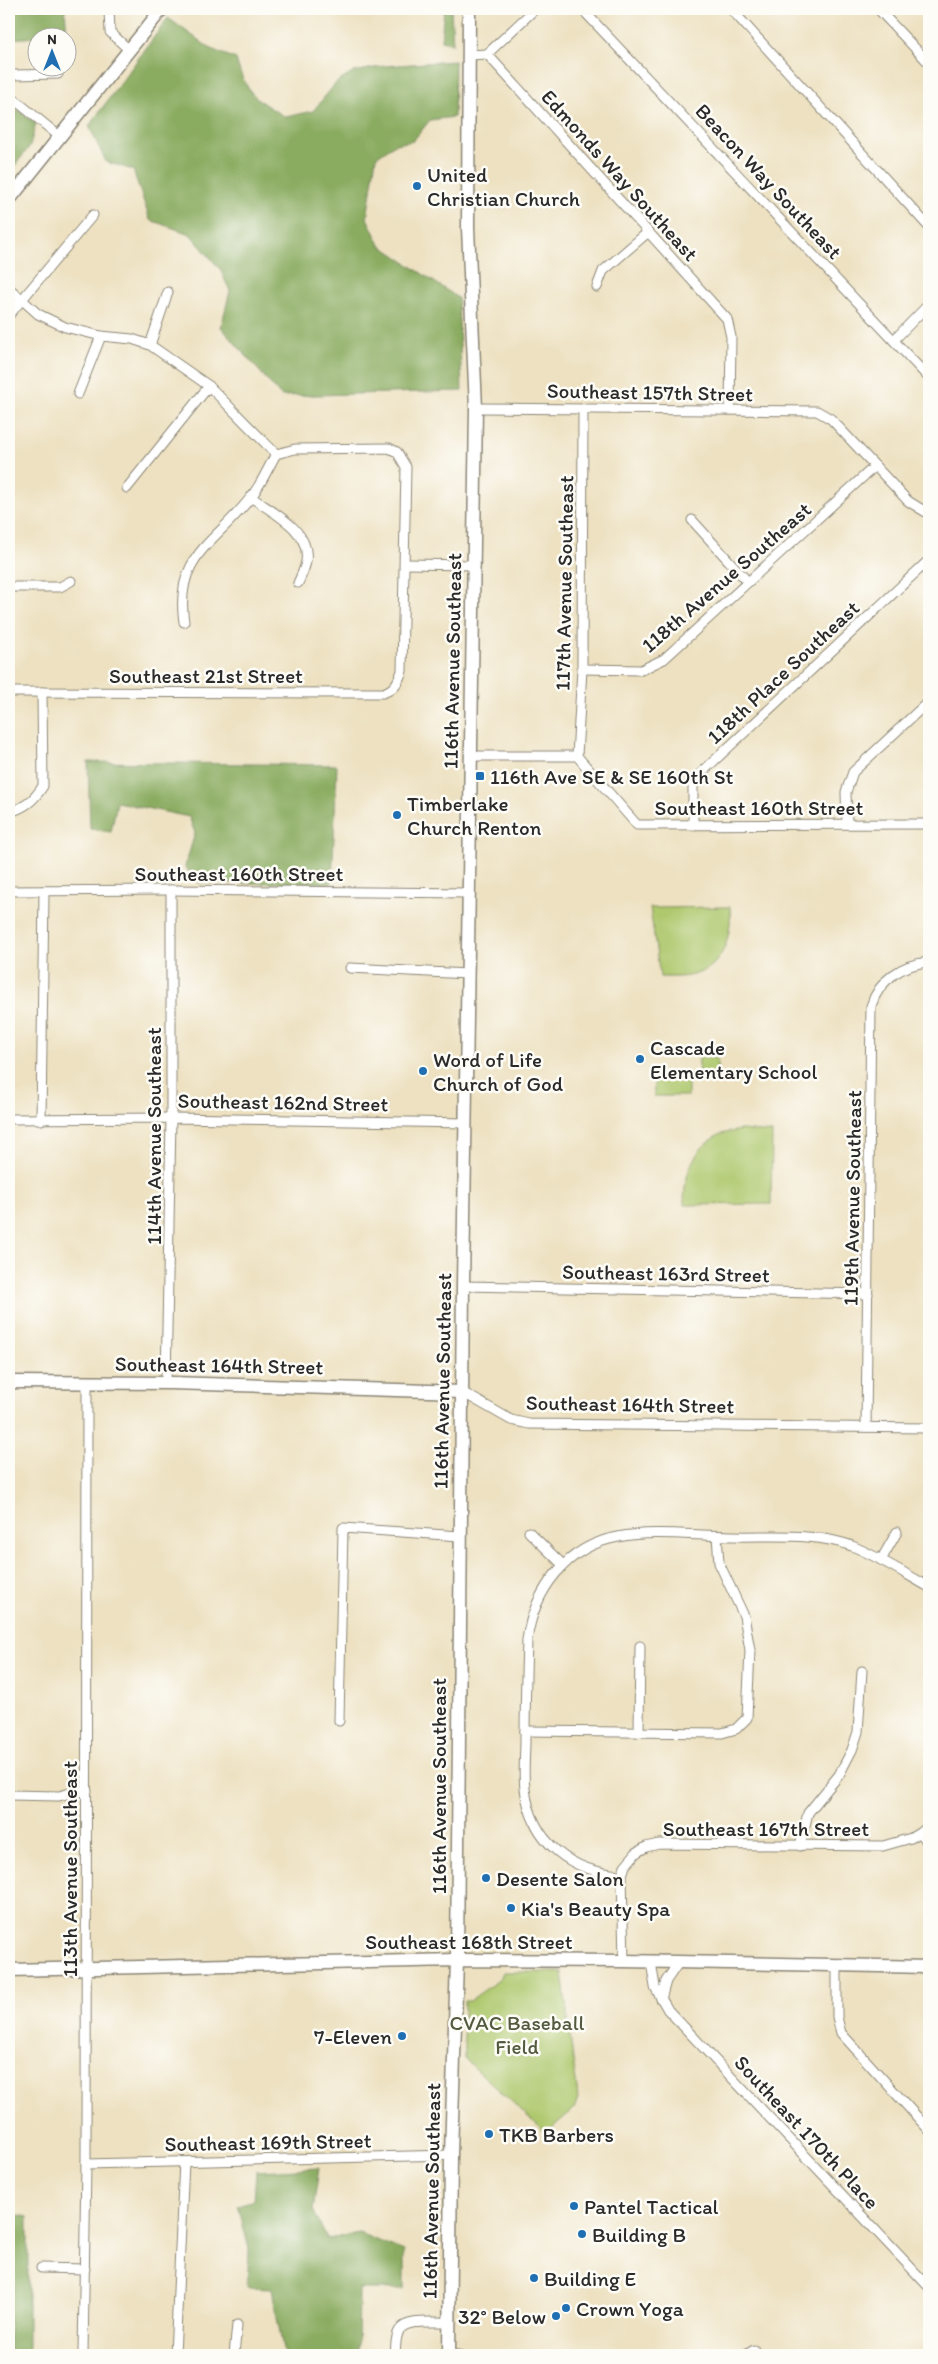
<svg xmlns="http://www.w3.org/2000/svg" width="938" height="2364" viewBox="0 0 938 2364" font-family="Itim,sans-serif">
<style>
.green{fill:#aec86d;stroke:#6c7a4c}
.forest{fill:#8aac60;stroke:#5a6c46}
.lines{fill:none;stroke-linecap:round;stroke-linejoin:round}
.street-casing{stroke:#8c8676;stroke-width:11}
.secondary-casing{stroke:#8c8676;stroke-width:15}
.street{stroke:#fff;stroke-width:9}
.secondary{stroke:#fff;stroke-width:12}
.poi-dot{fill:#1f6fb2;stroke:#fdfcf7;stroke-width:2}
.labels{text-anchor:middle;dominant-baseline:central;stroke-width:5;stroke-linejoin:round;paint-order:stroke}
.poi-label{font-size:21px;fill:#2b2b2b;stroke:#fdfcf7;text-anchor:start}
.street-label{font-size:21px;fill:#2b2b2b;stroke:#fdfcf7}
.park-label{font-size:21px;fill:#525a3f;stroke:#fdfcf7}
</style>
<rect width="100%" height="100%" fill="#fdfcf7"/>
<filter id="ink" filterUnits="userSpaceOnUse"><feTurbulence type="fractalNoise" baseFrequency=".02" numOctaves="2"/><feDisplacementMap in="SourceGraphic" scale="10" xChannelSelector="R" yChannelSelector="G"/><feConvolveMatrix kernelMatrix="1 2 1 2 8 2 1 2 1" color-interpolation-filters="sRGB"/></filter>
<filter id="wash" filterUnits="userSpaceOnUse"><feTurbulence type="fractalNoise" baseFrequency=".0096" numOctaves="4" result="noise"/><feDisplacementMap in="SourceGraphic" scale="20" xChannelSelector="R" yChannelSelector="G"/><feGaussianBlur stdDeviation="1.12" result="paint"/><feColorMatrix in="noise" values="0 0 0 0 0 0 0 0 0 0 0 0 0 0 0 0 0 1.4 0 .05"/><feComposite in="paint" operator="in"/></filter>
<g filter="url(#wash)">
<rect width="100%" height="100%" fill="#ede1c1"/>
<!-- green -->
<g class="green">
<path d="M730,907C732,932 725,964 699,973C687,978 672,977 660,977L650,908Z"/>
<path d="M699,1058H717V1080L698,1079Z"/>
<rect x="654" y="1080" width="34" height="16"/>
<path d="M742,1130L772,1133L771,1204L684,1205C684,1176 692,1149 719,1135C726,1132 735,1131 742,1130Z"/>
<path d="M503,1972H562L578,2098L574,2109L546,2133L464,2058V2001H469L500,1979Z"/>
</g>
<!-- forest -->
<g class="forest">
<path d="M9,9H65L67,35L9,39Z"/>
<path d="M444,9H451L453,44L441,40Z"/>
<path d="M168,18L211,49L236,59C246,94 256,100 286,117L313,111L336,83L354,72L384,66L455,61L454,117L430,120L413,141L395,144L376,157L367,218L380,245L458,298L462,391L281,396L221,327L230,291L220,269L190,234L150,220L133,170L106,162L89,126Z"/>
<path d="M9,104L36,123L30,146L9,173Z"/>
<path d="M88,762L337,765L332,883H199L185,867L195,833L189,817L117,802L111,832L90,829Z"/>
<path d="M319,2168L313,2210L327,2239L359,2233L404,2251V2289H359L358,2355H284L272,2289L247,2288L249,2249L238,2205L254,2200L256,2171Z"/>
<path d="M9,2213L28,2217V2355H9Z"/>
</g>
</g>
<g filter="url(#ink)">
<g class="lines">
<defs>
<g id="street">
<path d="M109,9L110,32L128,49"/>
<path d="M582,9L929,378"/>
<path d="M731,9L929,227"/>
<path d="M878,9L929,63"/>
<path d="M487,54L727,319L731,337L730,410"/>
<path d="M469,55L487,54L535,9"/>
<path d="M9,78L14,75L58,74"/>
<path d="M9,95L59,136"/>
<path d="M597,287L603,271L647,233"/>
<path d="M9,288L38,314L65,327L101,336L132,339L150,345L209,386L276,454L295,449L389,448L397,452L406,467L402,671C398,682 395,689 383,693L9,692"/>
<path d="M9,315L93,215"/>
<path d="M895,339L929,304"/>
<path d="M150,345L168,292"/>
<path d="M78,394L101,336"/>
<path d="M476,408L817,411L831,419L908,501L929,514"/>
<path d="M127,488L209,386"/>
<path d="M251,497C273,513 311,530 306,561C305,569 301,576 298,583"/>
<path d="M692,520L748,582"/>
<path d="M405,564L475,565"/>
<path d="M9,587H60L71,581"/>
<path d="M184,622C174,555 216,543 251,497C261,485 268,468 276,454"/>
<path d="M582,669L641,670L664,659L875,466"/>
<path d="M470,756H577L637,825L929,824"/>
<path d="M577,756L582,669L583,409"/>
<path d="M9,812C25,808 34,800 43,786L42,692"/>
<path d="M847,824L846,792L853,772L929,701"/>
<path d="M693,825V785L700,774L929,560"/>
<path d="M9,891L171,890L469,893"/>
<path d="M350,968L468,974"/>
<path d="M9,1119L171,1118L466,1123"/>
<path d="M41,1120L44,891"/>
<path d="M463,1286L868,1294"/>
<path d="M166,1383L171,1118V890"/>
<path d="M462,1392L511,1420L529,1424L929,1428"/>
<path d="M866,1427L871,1006C879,980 902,964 929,962"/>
<path d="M529,1532L563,1565"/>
<path d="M881,1560L897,1532"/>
<path d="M339,1721L343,1528L460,1536"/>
<path d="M525,1731L722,1733L736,1729L747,1718L750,1650L744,1616L719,1563L717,1536"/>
<path d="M639,1732L640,1646"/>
<path d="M9,1795L59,1796L74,1792L87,1791"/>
<path d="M921,1833L929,1845"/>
<path d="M800,1846L808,1813L839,1775L852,1750L858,1732L862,1671"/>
<path d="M622,1875C571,1872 532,1843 525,1789C523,1773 525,1756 525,1740C525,1706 526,1673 527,1640C534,1590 567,1546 618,1537C653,1530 696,1536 732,1536C771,1537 815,1532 852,1546C879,1557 904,1573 929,1587"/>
<path d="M624,1961L622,1875L625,1866L636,1853L646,1847L659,1844L883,1846L911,1838L929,1827"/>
<path d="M651,1962L655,1987L668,2010L929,2287"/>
<path d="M837,1966V2017L841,2033L929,2130"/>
<path d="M661,1999L666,1981L679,1962"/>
<path d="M86,2164L451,2155"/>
<path d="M41,2268L85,2269"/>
<path d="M83,2355L86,2164L87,1382"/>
<path d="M175,2355L184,2162"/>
<path d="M234,2355L237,2325"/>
<path d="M395,2355C396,2347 395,2338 399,2331C406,2318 436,2323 449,2322"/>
<path d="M449,2355H459"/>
<path d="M746,2355L754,2350"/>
</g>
<g id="secondary">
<path d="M9,200L162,9"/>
<path d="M9,1382L171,1383L462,1392"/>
<path d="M9,1970L457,1960L624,1961L929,1967"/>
<path d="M449,2355L451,2155L457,1960L463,1286L476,408L468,228L469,9"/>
</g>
</defs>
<!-- street casing -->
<use href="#street" class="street-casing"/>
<!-- secondary casing -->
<use href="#secondary" class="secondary-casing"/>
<!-- street -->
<use href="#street" class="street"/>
<!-- secondary -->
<use href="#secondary" class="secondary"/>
</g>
</g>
<!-- markers -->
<g class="poi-dot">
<circle cx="417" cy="186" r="5"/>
<rect x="475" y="771" width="10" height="10" rx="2.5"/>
<circle cx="397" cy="815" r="5"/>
<circle cx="640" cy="1059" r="5"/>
<circle cx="423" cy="1071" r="5"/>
<circle cx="486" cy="1878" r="5"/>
<circle cx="511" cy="1908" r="5"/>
<circle cx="402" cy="2036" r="5"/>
<circle cx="489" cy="2134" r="5"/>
<circle cx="574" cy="2206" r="5"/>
<circle cx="582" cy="2234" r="5"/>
<circle cx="534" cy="2278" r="5"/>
<circle cx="566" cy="2308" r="5"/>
<circle cx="556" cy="2316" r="5"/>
</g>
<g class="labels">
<!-- poi labels -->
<g class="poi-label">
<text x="427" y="174">United<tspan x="427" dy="24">Christian Church</tspan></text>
<text x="490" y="776">116th Ave SE &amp; SE 160th St</text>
<text x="407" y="803">Timberlake<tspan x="407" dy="24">Church Renton</tspan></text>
<text x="650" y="1047">Cascade<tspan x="650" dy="24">Elementary School</tspan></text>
<text x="433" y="1059">Word of Life<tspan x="433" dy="24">Church of God</tspan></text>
<text x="496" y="1878">Desente Salon</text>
<text x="521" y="1908">Kia's Beauty Spa</text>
<text x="392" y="2036" text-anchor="end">7-Eleven</text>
<text x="499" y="2134">TKB Barbers</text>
<text x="584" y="2206">Pantel Tactical</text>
<text x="592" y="2234">Building B</text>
<text x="544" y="2278">Building E</text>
<text x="576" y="2308">Crown Yoga</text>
<text x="546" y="2316" text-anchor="end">32° Below</text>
</g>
<!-- street labels -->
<g class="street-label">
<text transform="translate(620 175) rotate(48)">Edmonds Way Southeast</text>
<text transform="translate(769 181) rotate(47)">Beacon Way Southeast</text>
<text transform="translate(650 392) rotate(1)">Southeast 157th Street</text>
<text transform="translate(726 577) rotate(-41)">118th Avenue Southeast</text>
<text transform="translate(564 583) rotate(-89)">117th Avenue Southeast</text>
<text transform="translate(452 661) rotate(-89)">116th Avenue Southeast</text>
<text transform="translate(783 672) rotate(-43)">118th Place Southeast</text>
<text x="206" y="675">Southeast 21st Street</text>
<text x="759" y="807">Southeast 160th Street</text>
<text x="239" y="873">Southeast 160th Street</text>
<text transform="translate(283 1102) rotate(1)">Southeast 162nd Street</text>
<text transform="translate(153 1136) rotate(-90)">114th Avenue Southeast</text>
<text transform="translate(852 1198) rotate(-89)">119th Avenue Southeast</text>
<text transform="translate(666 1273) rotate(1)">Southeast 163rd Street</text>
<text transform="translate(219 1365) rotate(1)">Southeast 164th Street</text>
<text transform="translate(442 1381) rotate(-89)">116th Avenue Southeast</text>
<text transform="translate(630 1404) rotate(1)">Southeast 164th Street</text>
<text transform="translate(438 1786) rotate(-90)">116th Avenue Southeast</text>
<text x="766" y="1828">Southeast 167th Street</text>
<text transform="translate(69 1869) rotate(-90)">113th Avenue Southeast</text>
<text x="469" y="1941">Southeast 168th Street</text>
<text transform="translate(807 2132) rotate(47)">Southeast 170th Place</text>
<text transform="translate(268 2142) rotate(-1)">Southeast 169th Street</text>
<text transform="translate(431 2191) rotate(-89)">116th Avenue Southeast</text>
</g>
<!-- park labels -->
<g class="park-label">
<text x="517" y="2022">CVAC Baseball<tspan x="517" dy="24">Field</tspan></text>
</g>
</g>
<!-- margin -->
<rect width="938" height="2364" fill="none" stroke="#fdfcf7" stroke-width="30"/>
<!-- north arrow -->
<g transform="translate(52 52)"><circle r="24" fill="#fdfcf7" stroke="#a9a8a5"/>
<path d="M0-4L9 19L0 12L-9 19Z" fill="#1f6fb2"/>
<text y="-8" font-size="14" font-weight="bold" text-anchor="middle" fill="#2b2b2b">N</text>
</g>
</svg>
